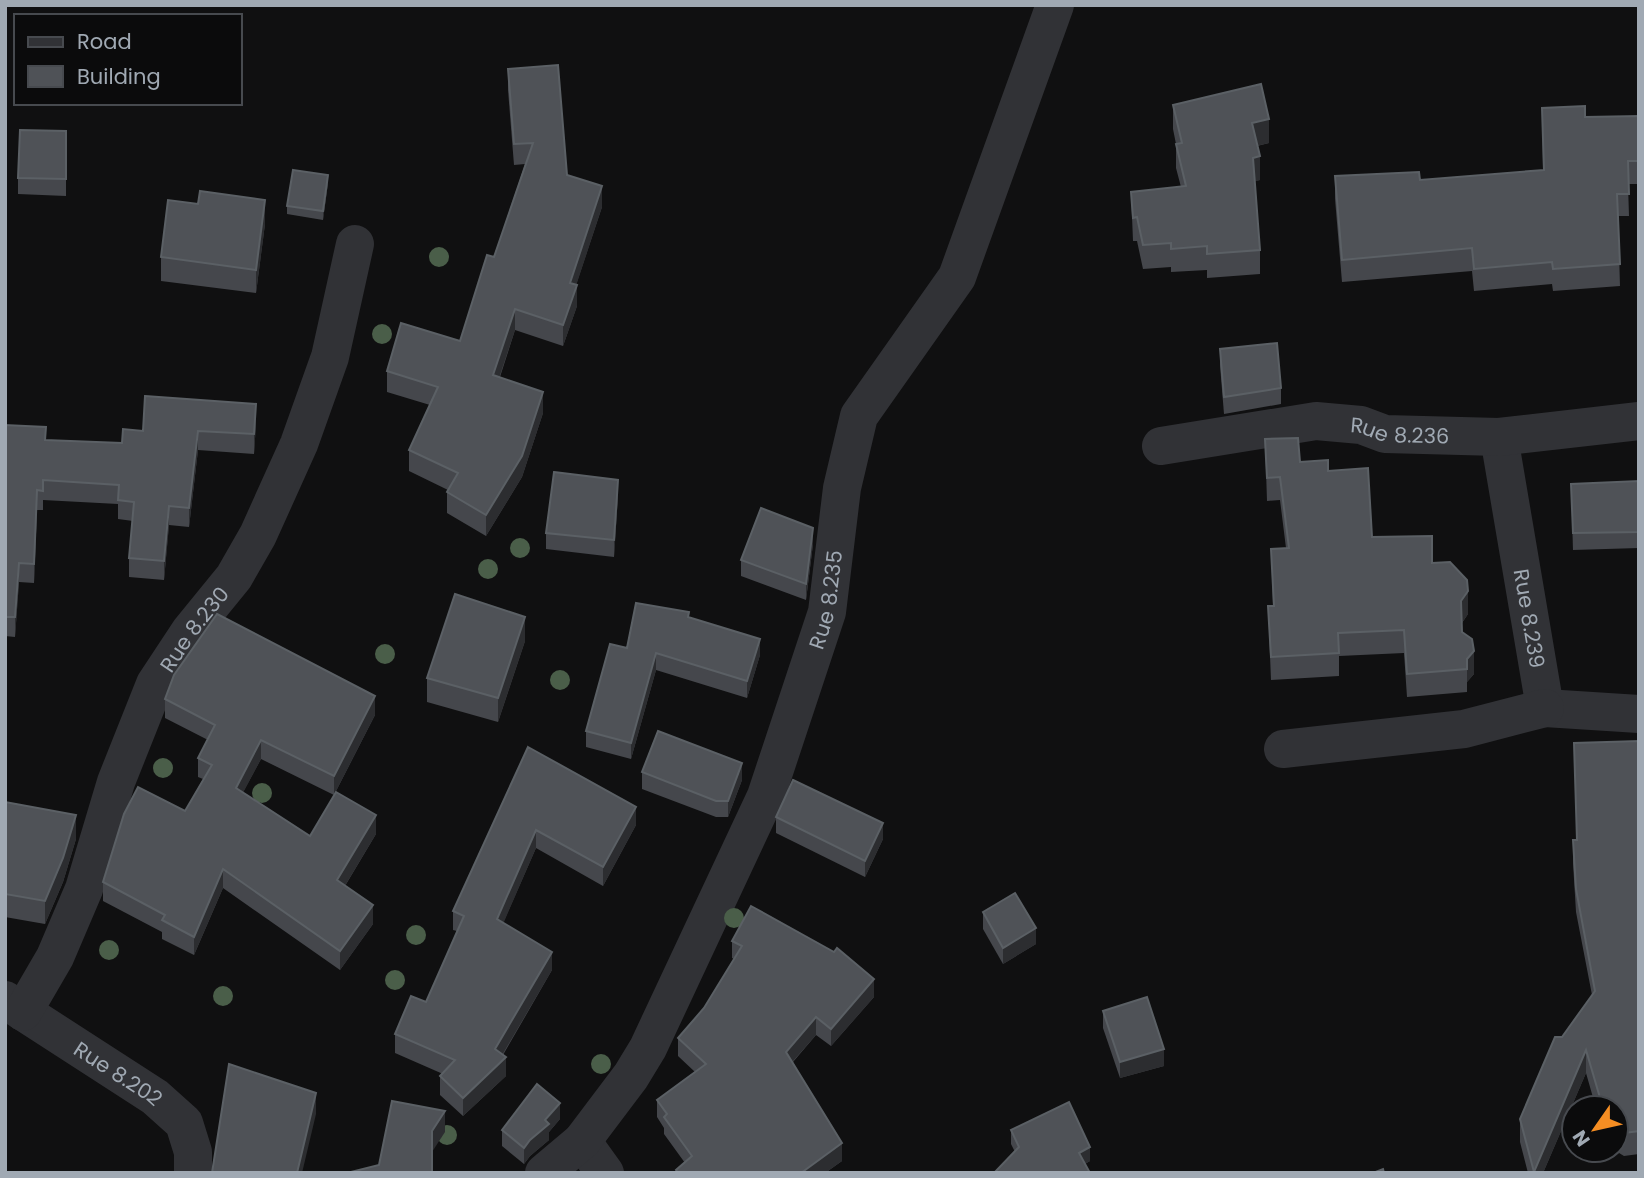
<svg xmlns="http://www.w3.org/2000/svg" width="1644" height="1178" viewBox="0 0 1644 1178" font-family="Poppins,sans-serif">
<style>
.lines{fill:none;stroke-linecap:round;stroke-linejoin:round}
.minor{stroke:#313236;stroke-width:38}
.tree{fill:#4a5e49}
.wall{fill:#45474c}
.shaded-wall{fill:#2c2d30}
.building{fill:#4f5257;stroke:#5b6065;stroke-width:2}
.labels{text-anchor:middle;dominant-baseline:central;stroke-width:6;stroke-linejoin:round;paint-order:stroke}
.street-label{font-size:21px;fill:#a0a9b3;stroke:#0b0b0c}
</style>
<rect width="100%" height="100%" fill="#101011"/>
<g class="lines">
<!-- minor -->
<g class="minor">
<path id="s1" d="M1499,437L1545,708L1639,714"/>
<path id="s2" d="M1161,446L1316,421L1361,425L1385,434L1499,437L1639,421"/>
<path d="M1283,749L1464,729L1545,708"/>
<path id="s3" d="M5,1000L155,1097L184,1123L193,1152V1173"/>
<path id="s4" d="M23,1012L55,957L84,889L116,782L155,684L190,631L234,577L258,535L299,444L330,357L355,244"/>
<path d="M582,1141L605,1173"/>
<path id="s5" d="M544,1173L582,1141L631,1076L648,1048L766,796L827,612L842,488L859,416L957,277L1055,5"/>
</g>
</g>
<!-- trees -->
<g class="tree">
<circle cx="439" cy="257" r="10"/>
<circle cx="382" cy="334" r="10"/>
<circle cx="520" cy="548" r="10"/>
<circle cx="488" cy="569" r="10"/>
<circle cx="385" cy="654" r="10"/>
<circle cx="560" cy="680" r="10"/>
<circle cx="163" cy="768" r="10"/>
<circle cx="262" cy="793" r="10"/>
<circle cx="734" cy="918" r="10"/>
<circle cx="416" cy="935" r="10"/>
<circle cx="109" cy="950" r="10"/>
<circle cx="395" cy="980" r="10"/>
<circle cx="223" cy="996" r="10"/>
<circle cx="601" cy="1064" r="10"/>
<circle cx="447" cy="1135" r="10"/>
</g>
<!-- wall -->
<g class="wall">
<path d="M508,69L567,175L602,207L576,285L577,306L563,346L515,330L500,377L543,413L522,477L486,536L447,513V492L448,490L409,471V450L430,405L387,392V371L460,341L494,257L525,164L514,165L508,90Z"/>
<path d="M1173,105L1269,143L1257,146L1260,180L1254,181L1260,250V274L1207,278V270L1171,272V267L1143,269L1137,241H1133L1131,192L1181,187L1176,168V144L1173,129Z"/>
<path d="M1542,108L1585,117L1639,116V184H1628L1629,216H1618L1620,286L1553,291L1552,284L1474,291L1472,271L1342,282L1335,199V176L1420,180L1543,170Z"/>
<path d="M66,131V196L18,194V178Z"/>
<path d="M328,183L323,220L287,214V206Z"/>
<path d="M198,204L265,224L256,293L161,281V257Z"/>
<path d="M1220,349L1281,388V404L1224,414L1220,365Z"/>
<path d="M256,423L254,454L198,450L189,527L169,525L164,580L129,577V558L133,521L118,519V504L43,500V510H37L34,583L19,582L15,637L5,636V425L46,440L122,443L143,431Z"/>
<path d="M1265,439L1300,462L1328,471L1372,537L1432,563L1468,614L1462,623V632L1474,674L1467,682V692L1407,697L1404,653L1339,656V676L1271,680L1268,606H1273L1271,549L1286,548L1280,500L1267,501Z"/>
<path d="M1639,481V548L1573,550L1571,484Z"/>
<path d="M618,496L614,557L546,549V533Z"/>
<path d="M813,544L806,600L741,576V560Z"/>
<path d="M689,618L760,655L747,698L656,670L631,759L586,747V731L627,648Z"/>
<path d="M525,641L498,722L427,702V678Z"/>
<path d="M165,699L375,715L334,795L261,759L243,792L310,836L376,834L345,886L373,924L340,970L223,888L194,955L162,939V932L103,901V882L185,811L203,779L198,777V758L208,740L165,718Z"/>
<path d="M1639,741V1154L1624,1156L1614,1150H1616V1108H1596L1586,1073L1543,1173H1528L1520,1142V1119L1562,1037L1592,995L1576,912L1573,863V840H1577L1574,743Z"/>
<path d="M528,747L636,825L603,886L536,848L503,923L552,970L503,1055L506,1076L463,1116L440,1095V1076L443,1074L395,1053V1034L426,1002L457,931L453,930V911Z"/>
<path d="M642,772L742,780L728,817H716L642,789Z"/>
<path d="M5,802L76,839L63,882L45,924L5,917Z"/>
<path d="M776,817L883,839L865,877L776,833Z"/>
<path d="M983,912L1036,944L1003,964L983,929Z"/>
<path d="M732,941L874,997L831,1046L816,1035L793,1062L842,1161L825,1173H676V1170L685,1163L664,1134V1128L657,1117V1100L695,1072L678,1056V1038L704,1008L734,959L732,958Z"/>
<path d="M1103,1011L1164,1066L1120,1078L1103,1028Z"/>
<path d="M560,1119L549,1132V1140L530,1156L524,1164L502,1146V1130Z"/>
<path d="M1011,1130L1090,1161L1085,1164L1015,1152L1011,1144Z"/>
</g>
<!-- shaded-wall -->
<g class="shaded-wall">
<path d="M1269,119V143L1252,147V123Z"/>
<path d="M1260,156V180L1253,182V158Z"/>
<path d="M328,175V183L323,220V211Z"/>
<path d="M602,186V207L570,304V283Z"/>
<path d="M265,200V224L256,293V270Z"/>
<path d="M577,285V306L563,346V325Z"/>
<path d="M515,309V330L493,396V375Z"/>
<path d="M543,392V413L522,477L486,536V515Z"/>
<path d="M256,404V423L254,454V434Z"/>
<path d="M198,431V450L189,527V508Z"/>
<path d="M618,480V496L614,557V540Z"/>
<path d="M37,490V510L34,583V564Z"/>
<path d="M169,506V525L164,580V561Z"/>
<path d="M813,528V544L806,600V584Z"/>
<path d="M19,563V582L15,637V617Z"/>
<path d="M1468,591V614L1461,624V601Z"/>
<path d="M525,617V641L498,722V698Z"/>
<path d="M760,639V655L747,698V681Z"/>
<path d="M1474,651V674L1467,682V659Z"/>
<path d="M656,653V670L631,759V743Z"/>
<path d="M375,696V715L334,795V776Z"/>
<path d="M261,740V759L236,806V788Z"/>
<path d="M742,763V780L728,817V801Z"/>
<path d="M636,807V825L603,886V867Z"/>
<path d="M76,815V839L63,882L45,924V901Z"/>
<path d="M376,815V834L337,899V880Z"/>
<path d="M883,823V839L865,877V861Z"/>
<path d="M536,830V848L497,938V919Z"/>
<path d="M223,869V888L194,955V937Z"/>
<path d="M373,905V924L340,970V951Z"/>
<path d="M1036,928V944L1003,964V948Z"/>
<path d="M552,952V970L495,1067L506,1057V1076L463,1116V1098L495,1049Z"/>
<path d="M874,979V997L831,1046V1029Z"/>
<path d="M816,1017V1035L786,1069V1052Z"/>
<path d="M1164,1049V1066L1120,1078V1062Z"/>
<path d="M1586,1050V1073L1543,1173H1534Z"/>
<path d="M316,1093V1114L302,1173H297Z"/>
<path d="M560,1103V1119L549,1132V1140L530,1156L524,1164V1148Z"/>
<path d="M445,1111V1132L432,1152V1131Z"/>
<path d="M842,1143V1161L825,1173H801Z"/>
<path d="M1090,1147V1161L1079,1167V1153Z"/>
</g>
<!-- building -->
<g class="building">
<path d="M558,65L567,175L602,186L570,283L577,285L563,325L515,309L493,375L543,392L522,456L486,515L447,492L458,473L409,450L438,387L387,371L401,323L460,341L487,255L494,257L533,143L514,144L508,69Z"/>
<path d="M1261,84L1269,119L1252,123L1260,156L1253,158L1260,250L1207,254V246L1171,249V243L1143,245L1137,217L1133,218L1131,192L1186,186L1176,144L1182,143L1173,105Z"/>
<path d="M1585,106V117L1639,116V161H1628L1629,194H1617L1620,264L1553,269L1552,262L1474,269L1472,248L1342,260L1335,176L1419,172L1420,180L1544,170L1542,108Z"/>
<path d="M20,130L66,131V179L18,178Z"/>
<path d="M293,170L328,175L323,211L287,206Z"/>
<path d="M200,191L265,200L256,270L161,257L168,200L198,204Z"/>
<path d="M1277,343L1281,388L1224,397L1220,349Z"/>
<path d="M145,396L256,404L254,434L198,431L189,508L169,506L164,561L129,558L134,502L118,500L119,485L43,480V491L37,490L34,564L19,563L15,617H5V425L46,427L45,440L122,443L123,429L143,431Z"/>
<path d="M1298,438L1300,462L1328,460V471L1368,468L1372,537L1432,536V563L1450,562L1467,580L1468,591L1461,601L1462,632L1472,639L1474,651L1467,659V669L1407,674L1404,630L1338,633L1339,653L1271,657L1268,606H1274L1271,549L1289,548L1280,477L1267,478L1265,439Z"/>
<path d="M554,472L618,480L614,540L546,533Z"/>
<path d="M1639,481V532L1573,533L1571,484Z"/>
<path d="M761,508L813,528L806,584L741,560Z"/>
<path d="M455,594L525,617L498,698L427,678Z"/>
<path d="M636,603L689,612L688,617L760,639L747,681L656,653L631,743L586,731L610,644L627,648Z"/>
<path d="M217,614L375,696L334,776L261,740L236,788L310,836L336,792L376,815L337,880L373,905L340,951L223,869L194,937L162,920L165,915L103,882L124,814L138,787L185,811L212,765L198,758L215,725L165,699L174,675Z"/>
<path d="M658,731L742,763L728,801H716L642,772Z"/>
<path d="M1639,741V1131L1624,1133L1616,1128V1108H1603L1586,1050L1534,1172L1520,1119L1555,1037H1562L1595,991L1576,889L1573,840H1577L1574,743Z"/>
<path d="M528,747L636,807L603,867L536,830L497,919L552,952L495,1049L506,1057L463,1098L440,1076L455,1060L395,1034L411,996L426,1002L464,916L453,911Z"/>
<path d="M793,780L883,823L865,861L776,817Z"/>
<path d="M5,802L76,815L63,858L45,901L5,894Z"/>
<path d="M1015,893L1036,928L1003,948L983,912Z"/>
<path d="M751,906L834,952L837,948L874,979L831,1029L816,1017L786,1052L842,1143L801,1173H678L676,1170L692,1156L664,1117L667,1114L657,1100L706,1064L678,1038L704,1008L742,946L732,941Z"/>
<path d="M1147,997L1164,1049L1120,1062L1103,1011Z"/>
<path d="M229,1064L316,1093L297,1173H212Z"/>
<path d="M537,1084L560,1103L545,1120L549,1124L530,1140L524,1148L502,1130Z"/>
<path d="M392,1101L445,1111L432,1131V1173H347L379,1165Z"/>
<path d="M1069,1102L1090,1147L1079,1153L1090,1173H994L1019,1147L1011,1130Z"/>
<path d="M1383,1169L1384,1173H1373Z"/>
</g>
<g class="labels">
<!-- street labels -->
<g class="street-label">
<text stroke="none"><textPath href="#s2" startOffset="242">Rue 8.236</textPath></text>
<text stroke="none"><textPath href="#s5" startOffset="648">Rue 8.235</textPath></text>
<text stroke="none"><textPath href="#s1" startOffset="184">Rue 8.239</textPath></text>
<text stroke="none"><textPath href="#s4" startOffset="422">Rue 8.230</textPath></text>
<text stroke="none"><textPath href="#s3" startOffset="135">Rue 8.202</textPath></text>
</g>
</g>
<!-- border -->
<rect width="1644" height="1178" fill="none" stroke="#a0a9b3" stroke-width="14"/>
<!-- legend -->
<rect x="14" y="14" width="228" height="91" fill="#0b0b0c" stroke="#474a4f" stroke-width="2"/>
<rect x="28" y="37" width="35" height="10" fill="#313236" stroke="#474a4f" stroke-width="2"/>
<text x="77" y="49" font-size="21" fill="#a0a9b3">Road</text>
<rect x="28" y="66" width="35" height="21" fill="#4f5257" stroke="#474a4f" stroke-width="2"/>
<text x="77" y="84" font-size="21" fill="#a0a9b3">Building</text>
<!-- north arrow -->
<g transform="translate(1595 1129) rotate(236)"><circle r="33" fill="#0b0b0c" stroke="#474a4f" stroke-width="2"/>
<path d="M0-5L12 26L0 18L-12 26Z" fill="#f68e23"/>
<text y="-10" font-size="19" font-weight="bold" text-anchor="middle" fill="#a0a9b3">N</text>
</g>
</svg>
